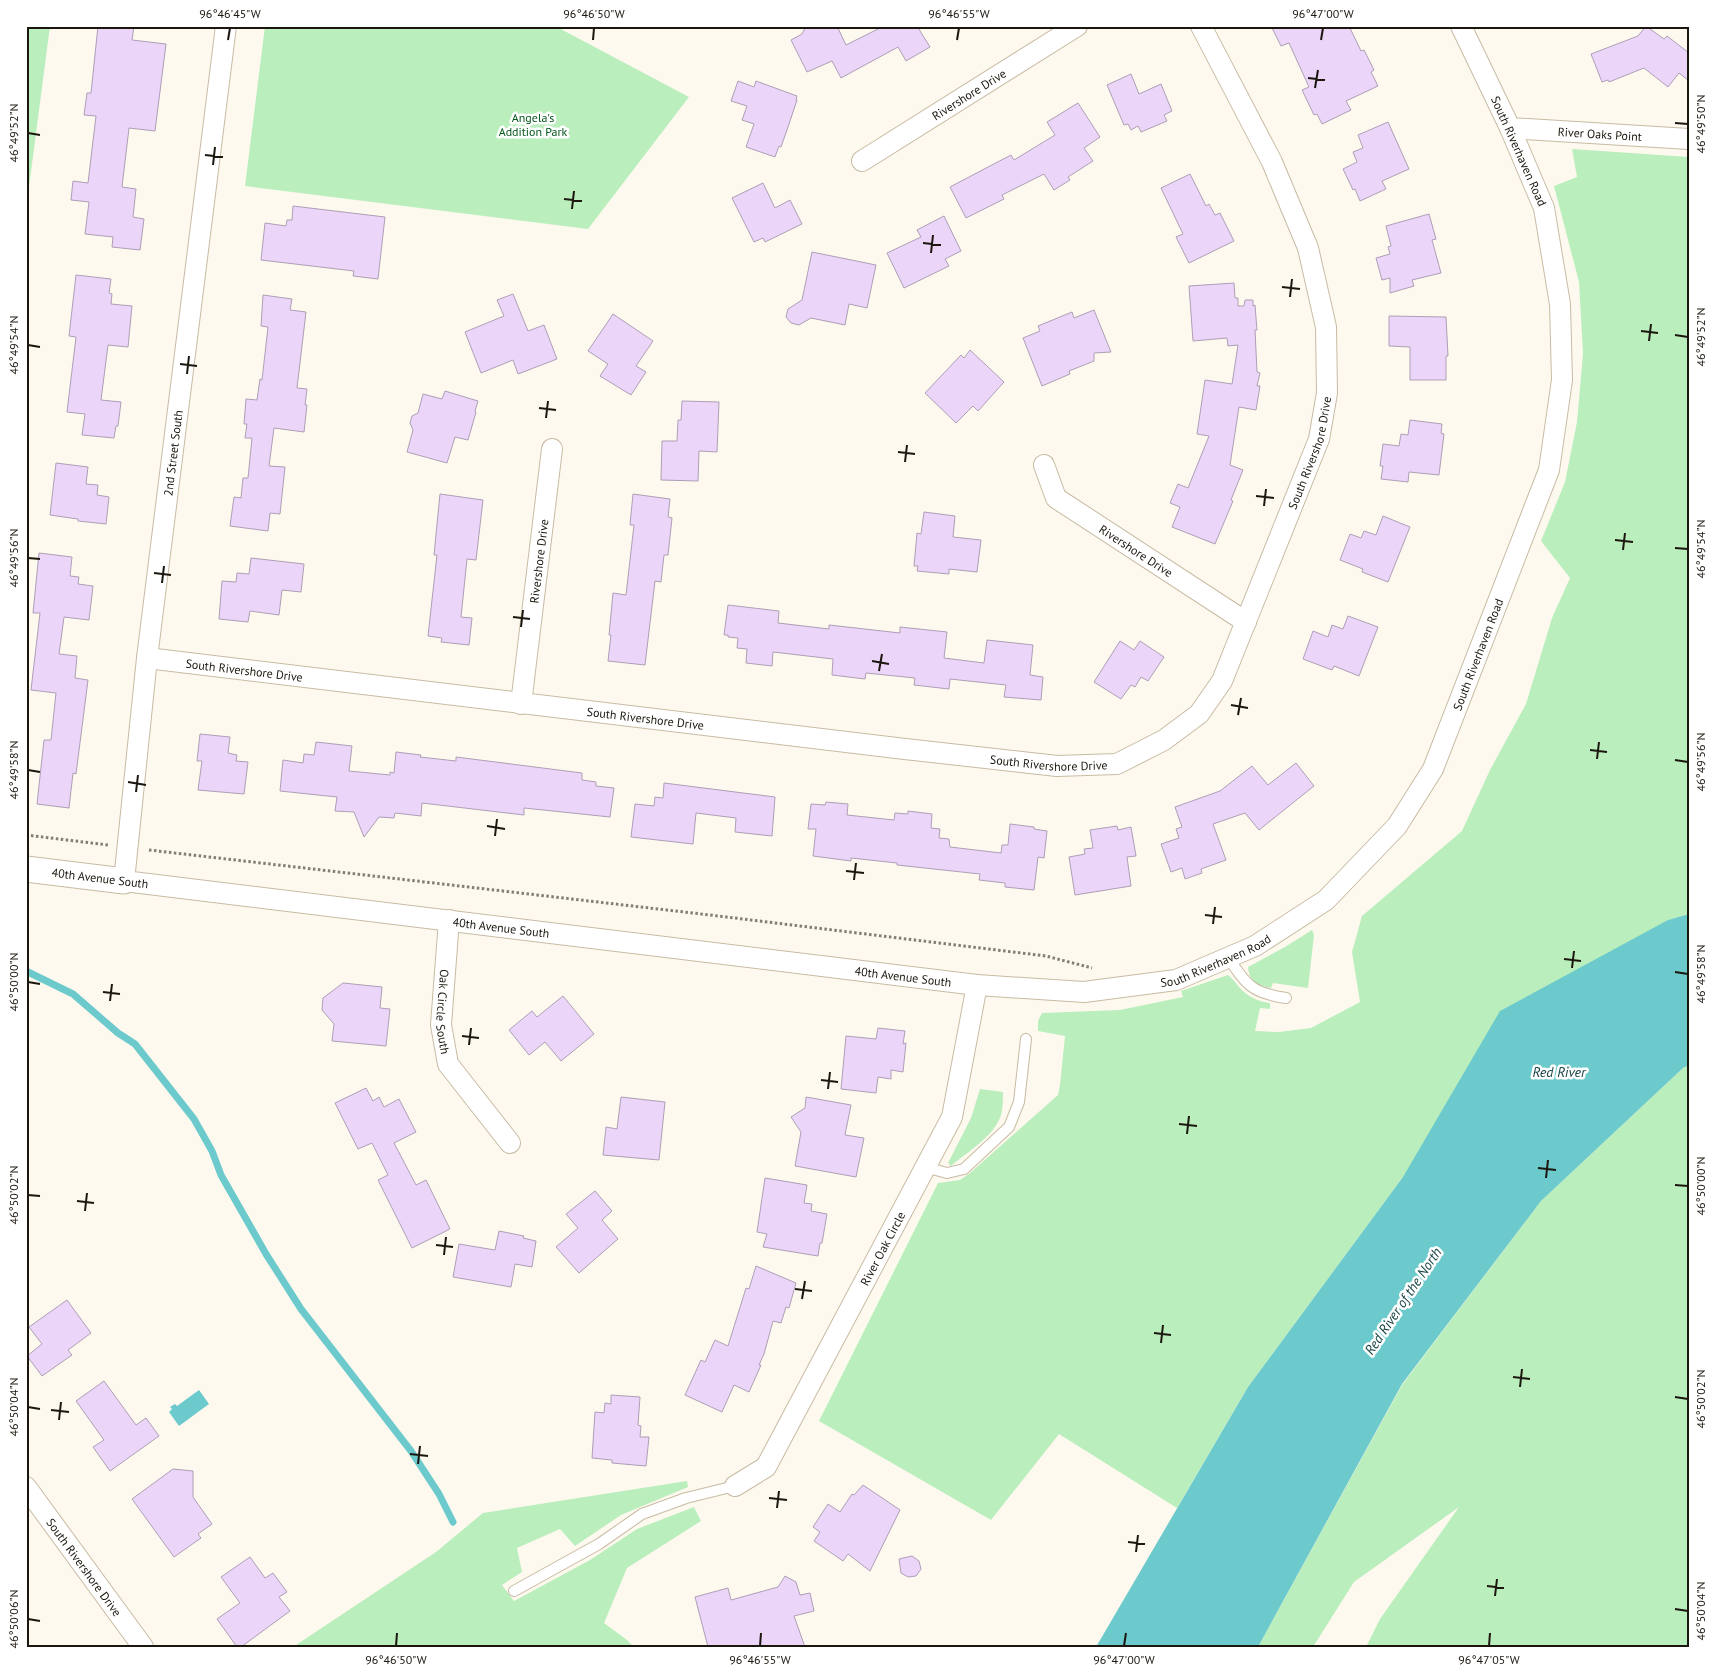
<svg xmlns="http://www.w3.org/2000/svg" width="1715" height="1673" viewBox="0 0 1715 1673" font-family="'PT Sans',sans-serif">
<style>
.green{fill:#baeebd}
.water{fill:#6dcacc}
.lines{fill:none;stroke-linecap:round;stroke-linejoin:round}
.stream{stroke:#6dcacc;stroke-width:7}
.building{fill:#ebd5f9;stroke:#ad9fb5}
.service-casing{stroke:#c8bba3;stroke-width:12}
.minor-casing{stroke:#c8bba3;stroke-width:22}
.tertiary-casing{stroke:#c8bba3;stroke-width:27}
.path{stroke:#837e75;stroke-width:3;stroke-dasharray:2.5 2.5;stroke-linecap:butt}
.service{stroke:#fff;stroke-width:10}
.minor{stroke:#fff;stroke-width:20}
.tertiary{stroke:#fff;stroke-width:25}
.ticks{fill:none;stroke:#1b160e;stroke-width:2}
.labels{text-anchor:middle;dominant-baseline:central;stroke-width:5;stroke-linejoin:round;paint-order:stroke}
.street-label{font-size:12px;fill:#1b160e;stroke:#fff}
.park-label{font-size:12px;fill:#04571a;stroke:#fff}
.water-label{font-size:14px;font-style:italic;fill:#194545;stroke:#fff}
.neatline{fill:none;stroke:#1b160e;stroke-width:2}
.ticks-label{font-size:12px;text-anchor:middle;fill:#1b160e}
</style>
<rect width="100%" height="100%" fill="#fef9ef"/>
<!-- green -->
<g class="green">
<path d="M26,26H50L26,210Z"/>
<path d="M265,26H555L689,97L588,229L245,186Z"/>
<path d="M1572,149L1689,157V914L1668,920L1403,1177L1248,1387L1177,1508L1059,1434L991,1520L819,1421L938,1183L960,1180L970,1173L1058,1095L1060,1085L1065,1036L1038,1031V1021L1042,1013L1120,1010L1183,997L1181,991L1228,975C1235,980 1237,986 1243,991C1250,998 1261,1002 1270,1003V1009L1260,1008L1255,1031L1279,1032L1311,1028L1360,1002L1352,952L1362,916L1462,831L1490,770L1526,704L1552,618L1570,578L1541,541L1565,482L1577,422L1583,354L1579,282L1554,186L1577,177Z"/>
<path d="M1312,930L1314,935L1308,988L1273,983L1271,988C1258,985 1249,982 1248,967L1285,947Z"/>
<path d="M1689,1065V1647H1366L1380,1619L1459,1507L1354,1582L1313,1647H1258L1402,1385L1541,1201L1683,1068Z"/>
<path d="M980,1089L1003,1092C1003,1099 1003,1108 1001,1115C994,1137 967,1152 951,1166L948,1163L971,1118Z"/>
<path d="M687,1481L688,1487L621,1515L575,1546L560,1529L517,1548L522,1572L502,1585L514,1601L590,1560L637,1529L694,1507L701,1521L627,1568L604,1623L627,1640L634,1647H293L436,1552L483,1513Z"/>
</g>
<!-- water -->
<g class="water">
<path d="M1689,914V1065L1683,1068L1541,1201L1402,1384L1258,1647H1096L1248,1387L1403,1177L1500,1011L1668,920Z"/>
<path d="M199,1390L209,1404L179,1426L169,1412L172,1409L170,1407L175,1404L177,1406Z"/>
</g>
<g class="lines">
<!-- stream -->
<path class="stream" d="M26,971L73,994L118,1033L135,1044L194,1119L212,1151L221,1175L266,1254L301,1309L411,1451L439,1494L453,1522"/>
</g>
<!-- building -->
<g class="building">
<path d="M98,26H134L132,40L166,44L155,131L129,128L122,187L136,189L133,217L144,219L140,250L112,247L113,237L85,234L89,202L71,200L73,181L88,183L96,116L84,115L87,93H91Z"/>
<path d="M806,26H837L846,45L884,26H917L930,47L906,61L898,47L841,78L832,61L807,72L791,40L802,34Z"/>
<path d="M1271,26H1349L1361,51L1364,50L1374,70L1371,72L1378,86L1346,101L1351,110L1322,124L1317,114L1314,115L1302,90L1309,87L1289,43L1281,46Z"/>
<path d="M1646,26L1664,39L1667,36L1689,53V81L1679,73L1668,87L1644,68L1609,82L1608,80L1602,82L1591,54L1638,36Z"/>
<path d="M1131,74L1139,94L1161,84L1172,111L1164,115L1167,121L1141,132L1138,126L1131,130L1128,124L1124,125L1107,85Z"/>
<path d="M738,81L754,87L756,81L797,96L796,100H797L788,127L781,147L779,146L775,157L746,147L754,124L742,120L747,106L731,101Z"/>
<path d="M1078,103L1100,137L1084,148L1093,161L1068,177L1070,180L1054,190L1044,174L1002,195L1004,199L966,218L950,187L1011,155L1014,160L1055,135L1047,122Z"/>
<path d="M1388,122L1409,169L1382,181L1386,189L1360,201L1355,189L1353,190L1343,169L1357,162L1353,152L1363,148L1358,135Z"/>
<path d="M1190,174L1206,206L1209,204L1215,215L1220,213L1234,241L1189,263L1176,237L1183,234L1161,188Z"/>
<path d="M763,183L775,208L790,200L802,224L765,242L763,238L754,242L732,198Z"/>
<path d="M293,206L385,217L378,279L353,276L354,271L261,260L265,223L286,226L287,220H292Z"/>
<path d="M1429,214L1436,239L1432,240L1441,273L1412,280L1414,286L1390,293V278L1382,280L1376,258L1390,254L1388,247L1391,246L1386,226Z"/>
<path d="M944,216L961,251L945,259L949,266L904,288L887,253L921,237L917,230Z"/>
<path d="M812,252L876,265L867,308L849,304L845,325L811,318L799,325L791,323L786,317L788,309L802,300Z"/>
<path d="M76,275L111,279L109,293L112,294L111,304L132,306L128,347L108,345L101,400L121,402L118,426H116L114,438L82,435L85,414L67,412L76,337L69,336Z"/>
<path d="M1234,283L1235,298H1238V306H1244L1245,300H1253V306L1255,305L1257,330H1255L1257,372L1260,373L1257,386H1260L1256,410L1239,407L1230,465L1243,470L1231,500L1233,501L1215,544L1172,527L1180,507L1170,503L1178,484L1188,488L1209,436L1197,434L1205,380L1232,384L1238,345L1228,346L1227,338L1193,341L1189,286Z"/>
<path d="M513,294L528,331L544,325L557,359L518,374L513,360L481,373L465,332L504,316L497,300Z"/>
<path d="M263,295L292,299L290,310L306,312L297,388L307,389L305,405H307L304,432L274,428L269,466L285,467L280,514L270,513L268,531L230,526L234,497L241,498L243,478H248L252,438H245L247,424H244L246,399L257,400L260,379L262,380L268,327L261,326Z"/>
<path d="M1094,310L1111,352L1094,353V361L1069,371L1070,374L1042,386L1023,338L1040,331L1038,326L1072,312L1074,318Z"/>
<path d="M613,314L653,341L636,366L646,372L631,395L600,376L608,364L588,351Z"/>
<path d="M1389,316L1446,317L1448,356H1446V380H1410V347L1389,346Z"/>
<path d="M970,350L1004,382L978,411L973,406L956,423L925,393L961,355L964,358Z"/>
<path d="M445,391L478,401L475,411L476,412L468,440L455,437L447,463L407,452L413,430L410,423L412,416L418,413L423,394L442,399Z"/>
<path d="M682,401L719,402L717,452L699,451L698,481L661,480L662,441H677L678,420H681Z"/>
<path d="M1410,420L1442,424L1441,433L1444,434L1439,475L1409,472L1408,482L1381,479L1383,466H1380L1383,444L1399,446L1401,434L1408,435Z"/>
<path d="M56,463L88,467L86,484L98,485L97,495L109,497L106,524L78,521V519L50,515Z"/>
<path d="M440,494L483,500L476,560L467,559L461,617L472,618L469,645L441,642L442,638L428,636L437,555H434Z"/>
<path d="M633,494L670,499L668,517L672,518L668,555H664L661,582L655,581L645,665L608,661L611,635H609L613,593L626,595L634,525H630Z"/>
<path d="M924,512L955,516L953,537L981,540L977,572L949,569V574L917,571L918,566H914L917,533L921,534Z"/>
<path d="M1383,516L1410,527L1388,582L1362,572L1363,569L1340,560L1350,534L1361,538L1364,531L1376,535Z"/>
<path d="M39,553L72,557L70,576L79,577L78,584L93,586L89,620L64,617L59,654L77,656L75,678L88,680L76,774L73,773L69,808L37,804L44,740H51L56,693L31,690L40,613H33Z"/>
<path d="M251,558L304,564L301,592L282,590L279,615L250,611L248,622L219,619L222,581L236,582L237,573L249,574Z"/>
<path d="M728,605L779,611L778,623L829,629V625L900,633V627L947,632L944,658L984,663L987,640L1033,645L1030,675L1043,677L1041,700L1004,697L1006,685L950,679L949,689L914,685L915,678L866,673L865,679L832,675L833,659L773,652L772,666L746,663L747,649L737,648L738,638L728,637V635H724Z"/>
<path d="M1348,616L1378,627L1359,676L1334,666L1332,670L1303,659L1313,631L1328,637L1332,625L1343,629Z"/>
<path d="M1120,641L1134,650L1140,641L1164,657L1148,681L1141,677L1135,687L1131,685L1121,699L1094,682Z"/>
<path d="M200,734L230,737L228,753L237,755L236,761L248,762L244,794L198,790L202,761H197Z"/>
<path d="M316,742L352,746L349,771L390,775V772L394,773L396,752L421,755L420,757L456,761V757L582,773V780L596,782V786L614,788L610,817L524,808V815L422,803L421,816L395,813L394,818L379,817L364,837L354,812L335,811L337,797L280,791L283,760L303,763L304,754L314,755Z"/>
<path d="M1296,763L1314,786L1259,830L1245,813L1213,824L1226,860L1201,869L1202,873L1185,879L1182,868L1171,872L1161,844L1179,838L1176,829L1182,827L1175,807L1220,791L1252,766L1268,785Z"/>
<path d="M664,783L775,797L772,836L735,832L736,818L696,813L693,844L631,837L635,804L654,806L655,797L663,798Z"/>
<path d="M826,802L848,804L847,815L894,820L895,813L908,814V811L932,814L931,828L940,829L939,838L949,839L950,847L1001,853L1002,845H1008L1010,824L1034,827V829L1047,831L1044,858L1038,857L1034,890L1005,887V883L979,880L980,874L897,865V863L851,858V861L813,856L816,829H808L811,804L825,805Z"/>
<path d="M1117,826L1118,830L1131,827L1136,856L1127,857L1131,886L1075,895L1069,857L1085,854L1084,849L1093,848L1090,830Z"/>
<path d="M343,983L382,987L380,1008L390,1009L386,1046L332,1041L334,1024L322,1010L323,998Z"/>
<path d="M563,996L594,1034L561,1061L545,1042L529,1055L509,1030L532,1011L537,1017Z"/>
<path d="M878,1028L905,1031L903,1044L906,1043L903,1072L891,1070V1079L878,1077L876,1093L841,1089L846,1036L876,1039Z"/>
<path d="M366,1088L373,1101L379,1097L384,1107L399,1099L416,1132L394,1143L416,1185L426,1180L450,1229L412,1248L378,1180L388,1175L372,1143L358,1149L335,1103Z"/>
<path d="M621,1097L665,1102L659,1160L603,1155L606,1127L617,1129Z"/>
<path d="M806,1097L851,1105L845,1135L864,1138L856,1177L795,1166L801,1132L791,1117L805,1108Z"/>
<path d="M765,1178L807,1185L804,1203L812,1204L811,1211L827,1214L822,1243H820L818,1256L763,1247L767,1234L757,1232Z"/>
<path d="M595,1191L612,1211L602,1220L618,1239L579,1273L556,1247L578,1228L566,1214Z"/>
<path d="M499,1231L524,1236L523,1238L536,1241L532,1267L515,1264L511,1287L453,1277L459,1244L495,1250Z"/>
<path d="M756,1266L796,1283L789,1308L786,1307L781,1323L773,1321L764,1354L759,1365H761L749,1392L734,1385L722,1412L685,1395L701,1360L705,1362L715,1340L728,1346L746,1288L749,1289Z"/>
<path d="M67,1300L91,1333L68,1350L72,1355L42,1376L27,1356L42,1344L29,1327Z"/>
<path d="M104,1381L136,1425L146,1418L159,1436L110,1471L93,1447L104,1440L76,1401Z"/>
<path d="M611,1395L640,1397L638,1425L641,1426L640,1437H649L646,1466L612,1463V1460L592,1458L595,1412L604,1413L605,1403L611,1404Z"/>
<path d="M173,1469L193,1471V1497L212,1524L198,1534L201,1538L174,1557L132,1499Z"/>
<path d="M863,1485L900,1510L870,1571L848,1554L843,1561L814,1541L820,1532L813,1527L828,1504L840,1512L852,1494L854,1495Z"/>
<path d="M912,1556L919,1561L921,1569L916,1576L908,1577L901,1573L899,1559Z"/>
<path d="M250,1557L265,1578L273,1573L287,1592L279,1597L290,1611L241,1647H237L217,1619L240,1603L221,1577Z"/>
<path d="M785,1576L796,1582L800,1595L810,1593L814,1611L794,1616L805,1647H708L695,1597L728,1588L731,1600L778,1587Z"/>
</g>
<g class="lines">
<defs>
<g id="service">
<path d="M1228,957C1246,985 1252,993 1286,998"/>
<path d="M925,1167L947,1173L964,1169L1009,1127L1019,1102L1026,1039"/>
<path d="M514,1591L599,1544L642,1514L686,1498L735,1486"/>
</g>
<g id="minor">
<path id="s1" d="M226,26L147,658L124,881L977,985L1084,992L1176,980L1255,946L1326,900L1397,826L1433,769L1549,470L1562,380L1560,304L1544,208L1510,128L1461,26"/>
<path id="s2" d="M1510,128L1689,139"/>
<path id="s3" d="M862,161L1077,26"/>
<path id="s4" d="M1044,465L1056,498L1246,622"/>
<path id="s5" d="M147,658L905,749L1057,766L1117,764L1164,740L1199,714L1222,681L1319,439L1327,393L1326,327L1308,248L1272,162L1201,26"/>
<path id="s6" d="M521,704L552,449"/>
<path id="s7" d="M449,920L441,1025L448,1064L510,1143"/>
<path id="s8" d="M735,1486L766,1467L952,1117L977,985"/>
<path id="s9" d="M26,1487L143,1647"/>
</g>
<path id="tertiary" d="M26,869L124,881"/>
</defs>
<!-- service casing -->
<use href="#service" class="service-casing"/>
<!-- minor casing -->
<use href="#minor" class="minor-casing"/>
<!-- tertiary casing -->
<use href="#tertiary" class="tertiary-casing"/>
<!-- path -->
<g class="path">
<path d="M26,835L108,845"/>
<path d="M149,850L710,915L1046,956L1092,968"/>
</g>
<!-- service -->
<use href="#service" class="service"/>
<!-- minor -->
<use href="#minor" class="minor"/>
<!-- tertiary -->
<use href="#tertiary" class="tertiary"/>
</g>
<!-- ticks -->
<path class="ticks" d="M228,40L230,28M593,40L594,28M957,40L959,28M1321,40L1323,28M1308,78L1325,80M1315,88L1318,70M1675,123L1688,124M28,133L40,135M205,155L223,157M213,165L215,147M564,199L582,201M572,209L574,191M923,243L941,245M931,253L933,235M1282,287L1300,289M1290,297L1292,279M1641,331L1658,333M1675,335L1688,337M1649,341L1651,324M28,345L40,347M180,364L197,366M187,374L189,356M539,408L556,410M546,418L548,401M898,452L915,454M905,462L907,445M1256,496L1274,498M1264,506L1266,489M1615,540L1633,542M1675,548L1688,549M1623,550L1625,533M28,558L40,559M154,573L171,575M162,583L164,566M513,617L530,619M521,627L523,610M872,661L889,664M879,671L882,654M1231,705L1248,708M1238,715L1241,698M1590,750L1607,752M1597,759L1599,742M1675,760L1688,762M28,770L40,772M128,782L146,785M136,792L138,775M487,826L505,829M495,836L497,819M846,871L864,873M854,880L856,863M1205,915L1222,917M1213,924L1215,907M1564,959L1581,961M1572,968L1574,951M1675,972L1688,974M28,982L40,984M103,992L120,994M110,1001L112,984M462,1036L479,1038M469,1045L471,1028M821,1080L838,1082M828,1089L830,1072M1179,1124L1197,1126M1187,1134L1189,1116M1538,1168L1556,1170M1546,1178L1548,1160M1675,1185L1688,1186M28,1195L40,1196M77,1201L94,1203M85,1211L87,1193M436,1245L453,1247M444,1255L446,1237M795,1289L812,1291M802,1299L805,1281M1154,1333L1171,1335M1161,1343L1163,1325M1513,1377L1530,1379M1520,1387L1522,1369M1675,1397L1688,1399M28,1407L40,1409M51,1410L69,1412M59,1420L61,1402M410,1454L428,1456M418,1464L420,1446M769,1498L787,1500M777,1508L779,1491M1128,1542L1145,1544M1136,1552L1138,1535M1487,1586L1504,1588M1495,1596L1497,1579M1675,1609L1688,1611M28,1619L40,1621M396,1646L397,1633M760,1646L761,1633M1124,1646L1126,1633M1489,1646L1490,1633"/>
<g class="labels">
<!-- street labels -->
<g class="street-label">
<text stroke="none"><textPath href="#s3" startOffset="126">Rivershore Drive</textPath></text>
<text stroke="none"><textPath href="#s2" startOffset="90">River Oaks Point</textPath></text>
<text transform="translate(1519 151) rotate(66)">South Riverhaven Road</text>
<text transform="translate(173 453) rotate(-83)">2nd Street South</text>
<text stroke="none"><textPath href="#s5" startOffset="1358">South Rivershore Drive</textPath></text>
<text stroke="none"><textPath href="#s4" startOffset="131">Rivershore Drive</textPath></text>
<text stroke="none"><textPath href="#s6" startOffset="144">Rivershore Drive</textPath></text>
<text stroke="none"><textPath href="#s1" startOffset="2384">South Riverhaven Road</textPath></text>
<text stroke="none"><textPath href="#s5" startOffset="98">South Rivershore Drive</textPath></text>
<text stroke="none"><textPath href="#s5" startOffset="502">South Rivershore Drive</textPath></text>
<text stroke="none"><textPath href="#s5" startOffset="908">South Rivershore Drive</textPath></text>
<text transform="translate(100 878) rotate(7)">40th Avenue South</text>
<text stroke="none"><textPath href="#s1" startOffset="1241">40th Avenue South</textPath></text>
<text stroke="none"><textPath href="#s1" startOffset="1964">South Riverhaven Road</textPath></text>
<text stroke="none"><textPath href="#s1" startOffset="1646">40th Avenue South</textPath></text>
<text stroke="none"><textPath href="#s7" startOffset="92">Oak Circle South</textPath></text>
<text stroke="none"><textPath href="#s8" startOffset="284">River Oak Circle</textPath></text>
<text stroke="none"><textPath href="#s9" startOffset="99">South Rivershore Drive</textPath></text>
</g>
<!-- park labels -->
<g class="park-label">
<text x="533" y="117">Angela's<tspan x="533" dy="14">Addition Park</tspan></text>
</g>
<!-- water labels -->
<g class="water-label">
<text x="1559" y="1072">Red River</text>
<text transform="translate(1403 1301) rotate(-56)">Red River of the North</text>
</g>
</g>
<!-- border -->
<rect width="1715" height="1673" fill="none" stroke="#ffffff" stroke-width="55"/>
<rect x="28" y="28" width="1660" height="1618" class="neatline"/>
<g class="ticks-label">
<text x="230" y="18">96°46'45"W</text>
<text x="594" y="18">96°46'50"W</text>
<text x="959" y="18">96°46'55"W</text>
<text x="1323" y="18">96°47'00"W</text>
<text transform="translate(1701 124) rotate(-90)" y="4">46°49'50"N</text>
<text transform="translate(14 133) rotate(-90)" y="4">46°49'52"N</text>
<text transform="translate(1701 337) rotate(-90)" y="4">46°49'52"N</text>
<text transform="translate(14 345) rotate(-90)" y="4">46°49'54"N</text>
<text transform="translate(1701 549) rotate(-90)" y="4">46°49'54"N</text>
<text transform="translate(14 558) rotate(-90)" y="4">46°49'56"N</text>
<text transform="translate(1701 762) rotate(-90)" y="4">46°49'56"N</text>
<text transform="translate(14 770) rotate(-90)" y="4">46°49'58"N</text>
<text transform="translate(1701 974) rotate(-90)" y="4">46°49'58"N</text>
<text transform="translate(14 982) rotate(-90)" y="4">46°50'00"N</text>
<text transform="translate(1701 1186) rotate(-90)" y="4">46°50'00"N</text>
<text transform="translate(14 1195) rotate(-90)" y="4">46°50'02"N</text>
<text transform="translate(1701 1399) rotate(-90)" y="4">46°50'02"N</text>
<text transform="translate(14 1407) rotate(-90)" y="4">46°50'04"N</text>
<text transform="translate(1701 1611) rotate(-90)" y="4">46°50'04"N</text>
<text transform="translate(14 1619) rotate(-90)" y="4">46°50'06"N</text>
<text x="396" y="1664">96°46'50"W</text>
<text x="760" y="1664">96°46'55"W</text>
<text x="1124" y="1664">96°47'00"W</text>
<text x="1489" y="1664">96°47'05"W</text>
</g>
</svg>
